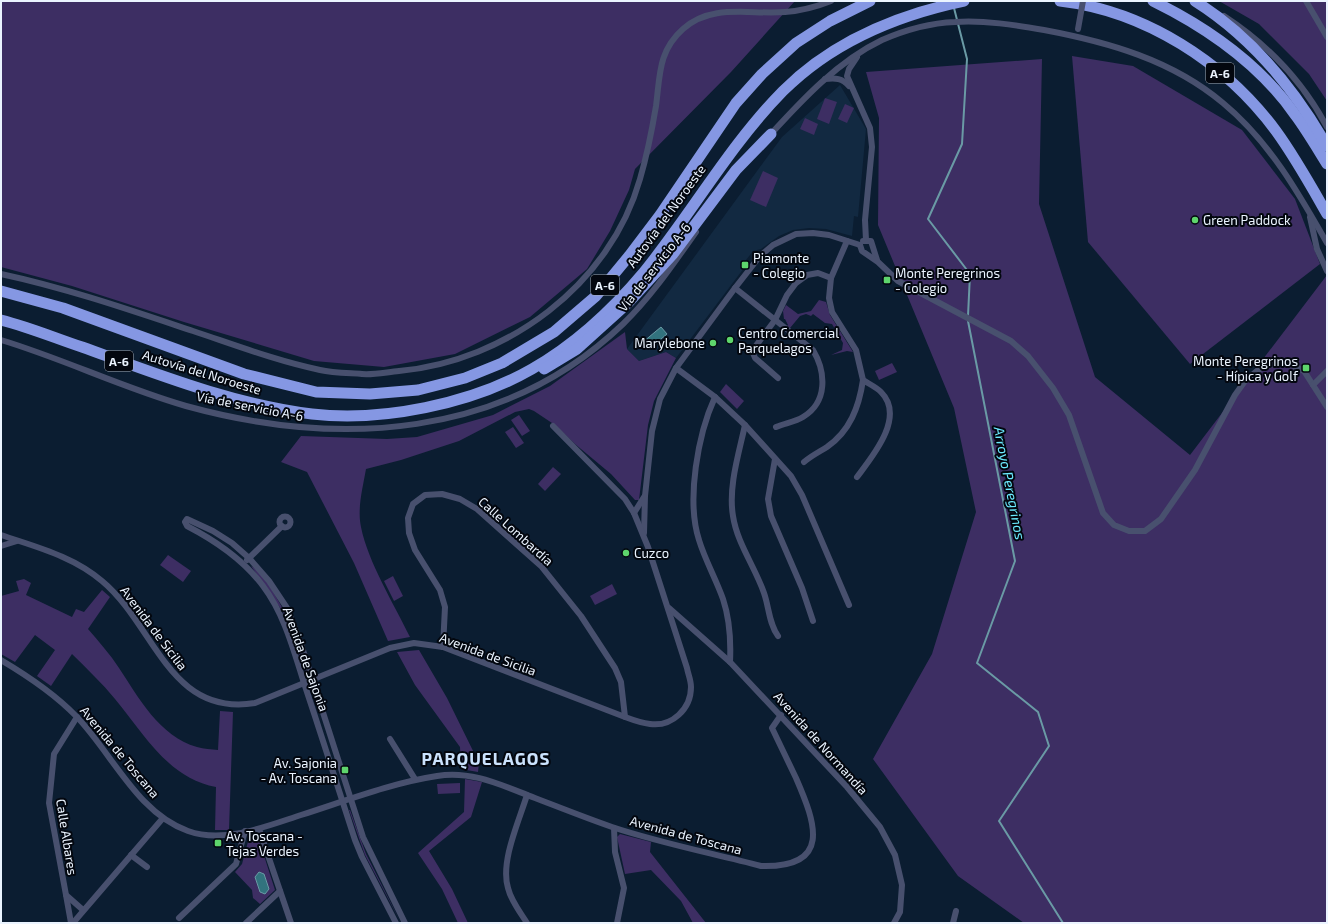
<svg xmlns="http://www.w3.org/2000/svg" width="1328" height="924" viewBox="0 0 1328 924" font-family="'Exo 2',sans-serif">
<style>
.built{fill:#122941}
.green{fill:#3d2e63}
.water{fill:#32737e;stroke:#6a9aa5}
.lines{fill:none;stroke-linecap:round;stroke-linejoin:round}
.stream{stroke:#6a9aa5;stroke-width:2}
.minor{stroke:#48506e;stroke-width:6}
.motorway{stroke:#8597e3;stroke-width:11}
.minor-bridge{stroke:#48506e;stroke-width:6}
.poi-dot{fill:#5ed56c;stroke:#03070f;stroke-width:1.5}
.labels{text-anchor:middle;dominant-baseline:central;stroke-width:4;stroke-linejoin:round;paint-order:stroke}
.shield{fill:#03070f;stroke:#a5adb7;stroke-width:1}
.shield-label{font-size:12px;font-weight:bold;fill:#ebf4ff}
.street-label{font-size:13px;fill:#ebf4ff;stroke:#03070f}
.poi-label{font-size:13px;fill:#ebf4ff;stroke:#03070f;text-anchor:start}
.water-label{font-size:14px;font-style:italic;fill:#6cebff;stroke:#03070f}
.district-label{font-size:17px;font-weight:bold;letter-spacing:1px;fill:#cbe2fd;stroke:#03070f}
</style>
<rect width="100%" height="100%" fill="#0b1d31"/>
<!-- built -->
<path class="built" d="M840,85L866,129L858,217L854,216L852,236L826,229L809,228L793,230L779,236L761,249L753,251L743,264L744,268L676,358L666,352L639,361L627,349L782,137Z"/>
<!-- green -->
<g class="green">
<path d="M1,1H795L731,72L635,169L629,190L610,231L587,269L530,317L455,354L384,367L314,361L184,322L72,286L1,267Z"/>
<path d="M1219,1H1327V101L1309,74L1259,24Z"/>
<path d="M1072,56L1133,66L1242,130L1295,199L1320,264L1190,364L1088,242Z"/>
<path d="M1042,59L1039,204L1095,377L1190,455L1327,275V923H1024L958,876L873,759L932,654L976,512L954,408L878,225L879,118L866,72Z"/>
<path d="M825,98L837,102L829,124L817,119Z"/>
<path d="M845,104L854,108L847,123L838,119Z"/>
<path d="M805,118L818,124L814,135L800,129Z"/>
<path d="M763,171L778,178L766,207L750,200Z"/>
<path d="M819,300L826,302L830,315L853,352L847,351L831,355L842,350L843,343L832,324L825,323L813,314L811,316L806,314L800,316L790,328L787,326L788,325L785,319H784L783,311L786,305L798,314L811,311Z"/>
<path d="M625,332L627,349L639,361L666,352L676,358L654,401L648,425L639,500H635L611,474L575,444L555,425L534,411L529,409L515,412L459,441L401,460L366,469C363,487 357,508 361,527C368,562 394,604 410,637L388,641L354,563L307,472L281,462L301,436L387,439L417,437L493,415L550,386Z"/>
<path d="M892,363L897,372L879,380L875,371Z"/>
<path d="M726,384L744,401L737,409L720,392Z"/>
<path d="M519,415L530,431L522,436L511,420Z"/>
<path d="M513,427L524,443L516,448L505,432Z"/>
<path d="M553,467L561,474L545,491L538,484Z"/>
<path d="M168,555L191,571L183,582L160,565Z"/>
<path d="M251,566C271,577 306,650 306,673L283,612Z"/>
<path d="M393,576L403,596L394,601L384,581Z"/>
<path d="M24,579L31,583L26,595L72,617L76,609L84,612L102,590L110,597L88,629C99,642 110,654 119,668C139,698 159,736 197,747C204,749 211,749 218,750L220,711L233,712L229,830H215L216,787C168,778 144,734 115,699C102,683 87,669 72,654L51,686L37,676L55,650L35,635L15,662L1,654V596L19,591L16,581Z"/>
<path d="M612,584L617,594L595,605L590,596Z"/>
<path d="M419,650L447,698L479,763L478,772L461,769L460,747L415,685L397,652Z"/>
<path d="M465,779L482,782L471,817L429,851L452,889L468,923H458L442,889L418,853L464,812Z"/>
<path d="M460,783V793L438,794L437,784Z"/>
<path d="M349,810H350L366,854L401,923L365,855Z"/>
<path d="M620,834L651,842L650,852L706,923H693L681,901L651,870L625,874L617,837Z"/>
<path d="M252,835L258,837L275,890L260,904L253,898L252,890L235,872L242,864L249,838Z"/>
</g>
<!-- water -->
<g class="water">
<path d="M661,327L667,334L649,349L643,342Z"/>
<path d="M259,872L264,874L269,889L265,894L260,892L255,877Z"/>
</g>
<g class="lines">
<!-- stream -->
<g class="stream">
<path d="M954,8L967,59L962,144L928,219L970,274L968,316"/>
<path d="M968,321L1015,561L977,663L1038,712L1049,746L999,821L1063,923"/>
</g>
<!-- minor -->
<g class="minor">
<path d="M1306,1L1327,37"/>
<path d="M1224,16C1267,44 1303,82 1327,127"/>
<path d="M857,57L849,69L847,76L870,128L872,147L865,220L866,240"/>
<path d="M825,79C836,78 842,78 849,86"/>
<path d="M770,135C802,100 838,61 882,40C905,30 930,23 955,22C984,20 1015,25 1044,30C1108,42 1172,60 1223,103C1269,141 1298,192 1327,243"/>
<path d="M1310,217L1317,249L1327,271"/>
<path d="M847,241L831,278L829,298L832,312L856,350L863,380C869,384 876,387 881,392C906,417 872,457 857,477"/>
<path d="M863,241H871L877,260"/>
<path d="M860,245L862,251L878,262L898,281L1011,341L1028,356L1053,388L1069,415L1103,513L1114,525L1129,531H1145L1161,519L1195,470L1235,395L1245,381L1258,370L1267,366L1277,363H1288L1304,371L1327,407"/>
<path d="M1,274C66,288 130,310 193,331C235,345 277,361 320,370C333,373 348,373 362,374C374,375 387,372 399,371C507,361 610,285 640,179C647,155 652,130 656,106C660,76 658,51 683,29C712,3 750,15 785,12C801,11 816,7 831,1"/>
<path d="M735,288L813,350C826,372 828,402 803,417C795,422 785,423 776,427"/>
<path d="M1,340C64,359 123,388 186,406C339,448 503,439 623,324C651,297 674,263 696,232"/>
<path d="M676,368L715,397L745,425L791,476L802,495L849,605"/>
<path d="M778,378L755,358L753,353L755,347L775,320L787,295L796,283L807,275L818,273L831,278"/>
<path d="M1313,385L1327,371"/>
<path d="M715,397C698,434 686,500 699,540C705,560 716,579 723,599C730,620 731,641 730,662"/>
<path d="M745,425C739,453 728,487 733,516C737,543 755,567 764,593C769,607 769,624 778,636"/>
<path d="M775,459L768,499L771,516L802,588L813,621"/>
<path d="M804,462C811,456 819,452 827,447C850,431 859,407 863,380"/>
<path d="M634,513L644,497"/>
<circle cx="285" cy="522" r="5.5"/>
<path d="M644,533L645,496L652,431L660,399L676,368L735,288L760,256L773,245L796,234L813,233L829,235L860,245"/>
<path d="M1,535C36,547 73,556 102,581C155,625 169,717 255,703L390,648L414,643L443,647L625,717C633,720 641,723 650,724C672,727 691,709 691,687C691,680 688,674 687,668L648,547L634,513L625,499L553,426"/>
<path d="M1,546L17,541"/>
<path d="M247,560L282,526"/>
<path d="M669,608L730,662L847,787L880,827L895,855L902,885L900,912L894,923"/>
<path d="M443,647L445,607L440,590L415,550L409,533L408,518L413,504L425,495L442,494L460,499L477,509L541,566L581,616L615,668L621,682L625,717"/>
<path d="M1,660C28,676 54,693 76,716C112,753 137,813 188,831C224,844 267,826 301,815C345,801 391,783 437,776C472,770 503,786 535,798C561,808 586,818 612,827C660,843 711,853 761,866C832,868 816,824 796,778C788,761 780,745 772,728L781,715"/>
<path d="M77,717L54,754L49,803L66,895L83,910"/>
<path d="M390,739L415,779"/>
<path d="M527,795C519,821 500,862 508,888C511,901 520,912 527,923"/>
<path d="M614,828L615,852L624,888L617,923"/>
<path d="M259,829L291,923"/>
<path d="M131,855L147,867"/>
<path d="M66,895L71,923"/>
<path d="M179,918L236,864L245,831"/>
<path d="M73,923L163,818"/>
<path d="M246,923L280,891"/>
<path d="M396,923L362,857L355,840C338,788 322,737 305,686C294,652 285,615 263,586C243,559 216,541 187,526L185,522L187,519L213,531L232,543L249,558L269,581L287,608L301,644L363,837L405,923"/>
<path d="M953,923L956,911"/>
</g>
<!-- motorway -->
<g class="motorway">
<path d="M1060,1C1145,11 1225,62 1276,131C1295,157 1311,186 1327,214"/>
<path d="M1153,1C1208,28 1260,64 1296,116C1307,131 1317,148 1327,164"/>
<path d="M1195,1C1252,37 1294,88 1327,146"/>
<path d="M1,291L63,308L244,374L316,392L370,394L418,390L465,378L502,363L554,332L596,296L629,256L660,215L736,103L762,74L796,43L830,21L870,1"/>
<path d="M1,320C29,327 55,338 82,347C157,374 232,404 312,414C382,422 471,404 532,369C574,345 613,309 644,272C692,213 729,146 783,91C832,42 897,15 964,1"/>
<path d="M544,369L577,349L628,303L673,254L736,170L771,134"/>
</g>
<!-- minor-bridge -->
<path class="minor-bridge" d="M1078,29L1083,1"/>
</g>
<!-- markers -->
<g class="poi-dot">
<circle cx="1195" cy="220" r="4"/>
<rect x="741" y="261" width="8" height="8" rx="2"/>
<rect x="883" y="276" width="8" height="8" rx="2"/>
<circle cx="730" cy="340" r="4"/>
<circle cx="713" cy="343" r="4"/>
<rect x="1302" y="364" width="8" height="8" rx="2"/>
<circle cx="626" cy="553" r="4"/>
<rect x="341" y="766" width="8" height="8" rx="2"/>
<rect x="214" y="839" width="8" height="8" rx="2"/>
</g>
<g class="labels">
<!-- shield labels -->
<g class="shield">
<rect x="1206" y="63" width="28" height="20" rx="3"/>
<rect x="591" y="275" width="28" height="20" rx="3"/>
<rect x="105" y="351" width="28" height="20" rx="3"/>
</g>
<g class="shield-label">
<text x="1220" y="73">A-6</text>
<text x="605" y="285">A-6</text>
<text x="119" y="361">A-6</text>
</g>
<!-- street labels -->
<g class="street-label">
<text transform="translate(666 216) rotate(-54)">Autovía del Noroeste</text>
<text transform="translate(654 267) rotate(-52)">Vía de servicio A-6</text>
<text transform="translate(202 372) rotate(17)">Autovía del Noroeste</text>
<text transform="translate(250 406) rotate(11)">Vía de servicio A-6</text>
<text transform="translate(516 531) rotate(42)">Calle Lombardía</text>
<text transform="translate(154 628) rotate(53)">Avenida de Sicilia</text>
<text transform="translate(488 654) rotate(20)">Avenida de Sicilia</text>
<text transform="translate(306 659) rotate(70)">Avenida de Sajonia</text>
<text transform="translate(821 743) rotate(48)">Avenida de Normandía</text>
<text transform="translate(120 752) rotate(50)">Avenida de Toscana</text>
<text transform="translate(686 835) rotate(15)">Avenida de Toscana</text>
<text transform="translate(67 837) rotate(81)">Calle Albares</text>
</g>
<!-- poi labels -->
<g class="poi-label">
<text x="1203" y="220">Green Paddock</text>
<text x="753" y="258">Piamonte<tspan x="753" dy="15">- Colegio</tspan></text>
<text x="895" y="273">Monte Peregrinos<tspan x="895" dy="15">- Colegio</tspan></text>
<text x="738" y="333">Centro Comercial<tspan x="738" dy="15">Parquelagos</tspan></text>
<text x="705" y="343" text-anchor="end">Marylebone</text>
<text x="1298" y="361" text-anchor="end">Monte Peregrinos<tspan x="1298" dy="15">- Hípica y Golf</tspan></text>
<text x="634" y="553">Cuzco</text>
<text x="337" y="763" text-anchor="end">Av. Sajonia<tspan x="337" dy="15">- Av. Toscana</tspan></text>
<text x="226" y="836">Av. Toscana -<tspan x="226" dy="15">Tejas Verdes</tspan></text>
</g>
<!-- water labels -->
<g class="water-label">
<text transform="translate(1010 483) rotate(79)">Arroyo Peregrinos</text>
</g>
<!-- district labels -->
<g class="district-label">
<text x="486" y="758">PARQUELAGOS</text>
</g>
</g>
<!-- border -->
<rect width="1328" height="924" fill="none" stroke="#ebf4ff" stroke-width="4"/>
</svg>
